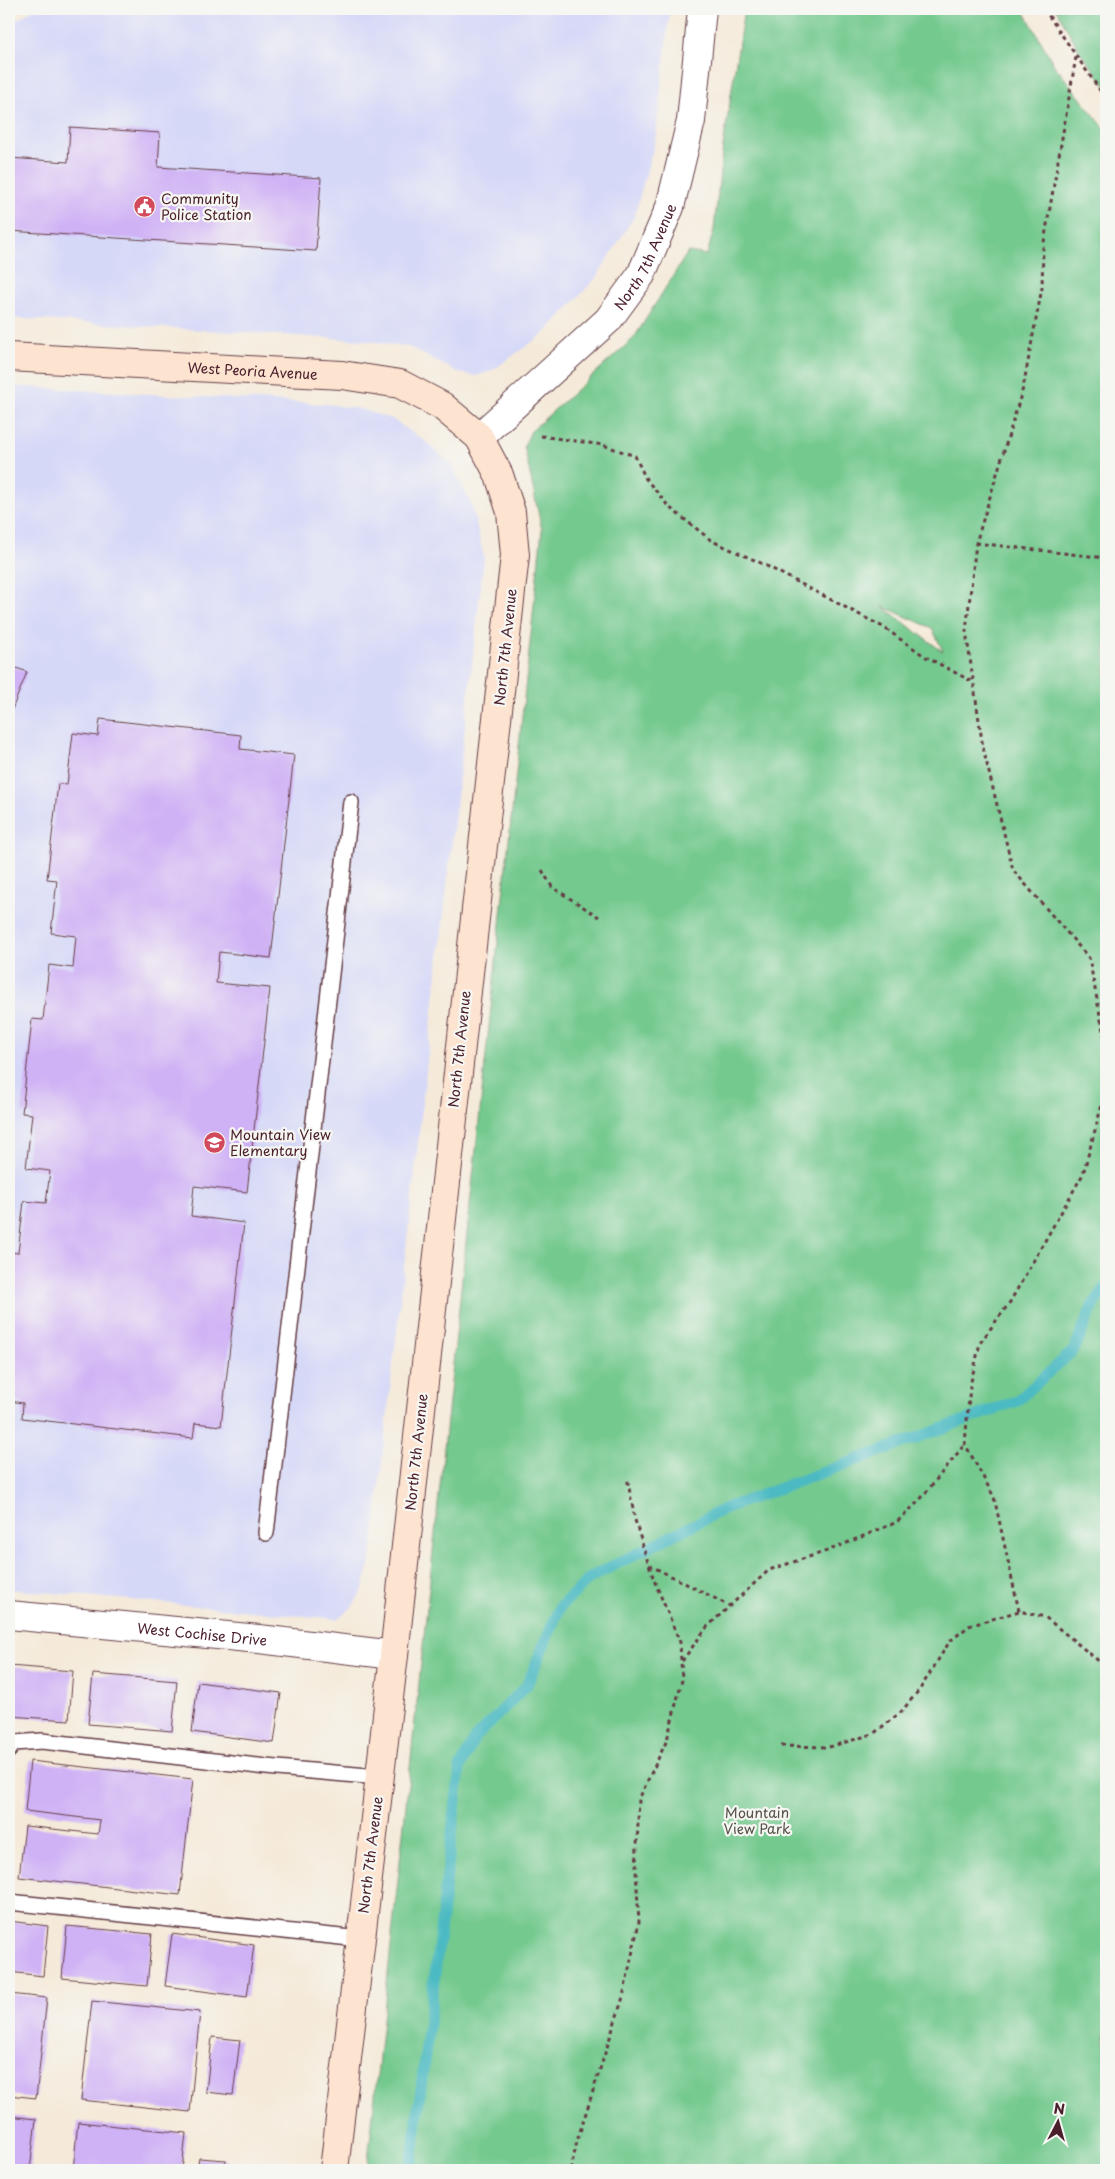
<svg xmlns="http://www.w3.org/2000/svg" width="1115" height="2179" viewBox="0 0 1115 2179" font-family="'Playpen Sans',sans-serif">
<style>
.built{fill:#d6d8f8}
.green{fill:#73c98e;stroke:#5e745c;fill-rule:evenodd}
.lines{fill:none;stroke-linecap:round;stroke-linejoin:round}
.stream{stroke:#4cbac2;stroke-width:11}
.building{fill:#cfb1f5}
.lane-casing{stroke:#643d45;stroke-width:18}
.street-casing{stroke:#643d45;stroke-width:30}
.secondary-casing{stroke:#643d45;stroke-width:30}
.path{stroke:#643d45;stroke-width:3;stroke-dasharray:4 4;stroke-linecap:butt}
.lane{stroke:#fff;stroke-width:15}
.street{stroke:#fff;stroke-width:28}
.secondary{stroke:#fde4d1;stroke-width:28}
.labels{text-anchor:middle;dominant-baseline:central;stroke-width:4.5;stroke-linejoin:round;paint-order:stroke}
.poi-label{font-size:14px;fill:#4a1f2b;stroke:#f6f6f2;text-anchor:start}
.street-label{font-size:14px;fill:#4a1f2b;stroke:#f6f6f2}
.park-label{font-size:14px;fill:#565249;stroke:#f6f6f2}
</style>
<rect width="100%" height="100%" fill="#f6f6f2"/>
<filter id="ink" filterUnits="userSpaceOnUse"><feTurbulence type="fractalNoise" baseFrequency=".02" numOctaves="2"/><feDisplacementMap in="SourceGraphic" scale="10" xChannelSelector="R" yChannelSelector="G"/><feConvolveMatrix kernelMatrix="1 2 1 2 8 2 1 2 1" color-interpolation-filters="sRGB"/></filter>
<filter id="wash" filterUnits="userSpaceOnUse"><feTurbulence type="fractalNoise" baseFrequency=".0096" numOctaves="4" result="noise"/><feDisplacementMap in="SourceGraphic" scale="20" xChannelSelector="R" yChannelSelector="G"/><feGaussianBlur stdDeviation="1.12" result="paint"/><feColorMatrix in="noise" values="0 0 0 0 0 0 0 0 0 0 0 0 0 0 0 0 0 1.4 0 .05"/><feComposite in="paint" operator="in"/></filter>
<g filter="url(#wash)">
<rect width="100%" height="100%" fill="#f5ead9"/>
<!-- built -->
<g class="built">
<path d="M34,9H670L655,142L634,217L596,278L545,333L493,370L476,376L459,373L409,347L360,340L9,318V25Z"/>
<path d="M9,386L327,404L360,409L392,419L425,441L451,464L472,506L484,557L371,1560L363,1590L351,1608L337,1619L9,1589Z"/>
</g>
<!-- green -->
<g class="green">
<path d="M744,9H1023L1054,65L1106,130V2170H367L542,530L524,446L531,431L634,338L688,252L707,255L714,229L722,154ZM882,606L932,628L943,651H942Z"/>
<path d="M1056,9H1106V86L1080,52Z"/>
</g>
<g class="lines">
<!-- stream -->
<path class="stream" d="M411,2170L460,1768L474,1739L527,1685L560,1607L591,1577L726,1508L1017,1401L1074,1350L1093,1305L1106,1287"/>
</g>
<g id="blocks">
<!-- building -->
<g class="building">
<path d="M70,127L160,133L158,167L321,178L316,251L9,231V158L68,162Z"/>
<path d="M9,665L27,672L9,717Z"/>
<path d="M100,719L241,735L240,749L294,755L271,958L219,952L216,983L270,988L247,1192L194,1186L191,1216L244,1223L221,1426L195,1423L193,1438L22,1418L23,1403L9,1401V1252L18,1253L24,1201L46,1203L50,1171L26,1168L32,1114L22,1113L32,1019L43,1020L49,965L73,968L76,936L51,933L57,880L47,879L58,784L67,785L73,733L98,736Z"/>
<path d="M9,1666L73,1671L69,1720L9,1716Z"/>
<path d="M93,1674L177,1681L172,1731L88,1724Z"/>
<path d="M198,1682L281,1693L274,1743L192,1732Z"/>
<path d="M30,1761L193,1779L180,1895L19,1877L25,1826L98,1834L100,1820L25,1811Z"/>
<path d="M9,1921L48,1926L43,1976L9,1972Z"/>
<path d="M67,1926L152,1934L147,1986L62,1978Z"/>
<path d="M172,1934L254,1945L247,1997L165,1986Z"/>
<path d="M9,1994L47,1998L36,2098L9,2095Z"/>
<path d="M92,2001L200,2012L190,2112L81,2100Z"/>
<path d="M212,2037L240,2040L233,2095L206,2092Z"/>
<path d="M9,2116L36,2119L30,2170H9Z"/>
<path d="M78,2122L186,2133L182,2170H73Z"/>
<path d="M199,2158L226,2160L225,2170H197Z"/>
</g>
</g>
</g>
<g filter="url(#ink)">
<use href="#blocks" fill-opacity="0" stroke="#643d45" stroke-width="1"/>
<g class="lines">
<defs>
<g id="lane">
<path d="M266,1533L351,802"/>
<path d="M9,1750L14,1743L42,1741L266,1767L379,1777"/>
<path d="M9,1902L360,1939"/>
</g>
<g id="street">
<path id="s1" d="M479,437L608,320L641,275L670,207L691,121L702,9"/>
<path id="s2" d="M9,1615L259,1639L394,1655"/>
</g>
<g id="secondary">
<path id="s3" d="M9,357L342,375L400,384L442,406L479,437L499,475L511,512L515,555L394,1655L334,2170"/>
</g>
</defs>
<!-- lane casing -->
<use href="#lane" class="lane-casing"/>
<!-- street casing -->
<use href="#street" class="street-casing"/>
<!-- secondary casing -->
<use href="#secondary" class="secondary-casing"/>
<!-- path -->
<g class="path">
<path d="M1044,9L1106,99"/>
<path d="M1076,57L1043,248L1042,288L1023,388L976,543L966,631L983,748L1013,870L1089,958L1106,1046"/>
<path d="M541,436L603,445L635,456L646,479L669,507L712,541L761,563L883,627L926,657L973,682"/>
<path d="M976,543L1106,558"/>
<path d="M542,870L552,887L599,917"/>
<path d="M649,1565L730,1606"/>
<path d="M1019,1611L994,1497L965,1444L970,1386L980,1343L1010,1302L1083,1174L1106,1090"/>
<path d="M682,1661L707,1627L769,1570L830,1550L897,1522L919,1501L965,1444"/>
<path d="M781,1746L829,1747L873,1734L901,1712L920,1689L950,1641L969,1626L1019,1611L1045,1617L1106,1667"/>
<path d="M571,2170L577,2141L623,1997L639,1922L636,1871L639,1799L667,1740L682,1680L680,1642L654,1580L644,1550L635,1520L627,1477"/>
</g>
<!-- lane -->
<use href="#lane" class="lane"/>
<!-- street -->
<use href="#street" class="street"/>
<!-- secondary -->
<use href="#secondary" class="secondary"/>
</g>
</g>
<!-- icons -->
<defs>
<symbol id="civic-disc" viewBox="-11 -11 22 22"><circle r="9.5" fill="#d1495b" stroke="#f6f6f2"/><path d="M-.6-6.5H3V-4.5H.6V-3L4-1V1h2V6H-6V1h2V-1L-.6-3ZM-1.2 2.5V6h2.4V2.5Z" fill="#fff"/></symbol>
<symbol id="school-disc" viewBox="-11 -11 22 22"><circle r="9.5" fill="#d1495b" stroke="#f6f6f2"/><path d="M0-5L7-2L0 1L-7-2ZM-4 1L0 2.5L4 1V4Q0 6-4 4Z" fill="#fff"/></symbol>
</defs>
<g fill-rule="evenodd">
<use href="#civic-disc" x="132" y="194" width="25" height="25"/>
<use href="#school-disc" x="202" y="1130" width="25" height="25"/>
</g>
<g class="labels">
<!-- poi labels -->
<g class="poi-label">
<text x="161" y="198">Community<tspan x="161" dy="16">Police Station</tspan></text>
<text x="230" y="1134">Mountain View<tspan x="230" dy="16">Elementary</tspan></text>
</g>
<!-- street labels -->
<g class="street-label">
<text stroke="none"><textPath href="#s1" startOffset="248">North 7th Avenue</textPath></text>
<text stroke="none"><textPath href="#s3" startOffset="244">West Peoria Avenue</textPath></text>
<text transform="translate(505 647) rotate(-84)">North 7th Avenue</text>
<text transform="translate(459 1049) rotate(-84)">North 7th Avenue</text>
<text transform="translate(416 1452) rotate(-84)">North 7th Avenue</text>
<text stroke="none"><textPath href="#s2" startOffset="194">West Cochise Drive</textPath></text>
<text transform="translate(370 1855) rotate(-83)">North 7th Avenue</text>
</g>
<!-- park labels -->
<g class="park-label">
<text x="757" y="1812">Mountain<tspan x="757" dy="16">View Park</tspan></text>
</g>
</g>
<!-- margin -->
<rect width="1115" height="2179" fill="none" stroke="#f6f6f2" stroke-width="30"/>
<!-- north arrow -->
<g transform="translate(1058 2122) rotate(6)" stroke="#f6f6f2" stroke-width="4" paint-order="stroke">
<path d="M0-4L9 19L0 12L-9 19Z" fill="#4a1f2b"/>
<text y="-8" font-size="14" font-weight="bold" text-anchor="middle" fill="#4a1f2b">N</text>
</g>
</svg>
